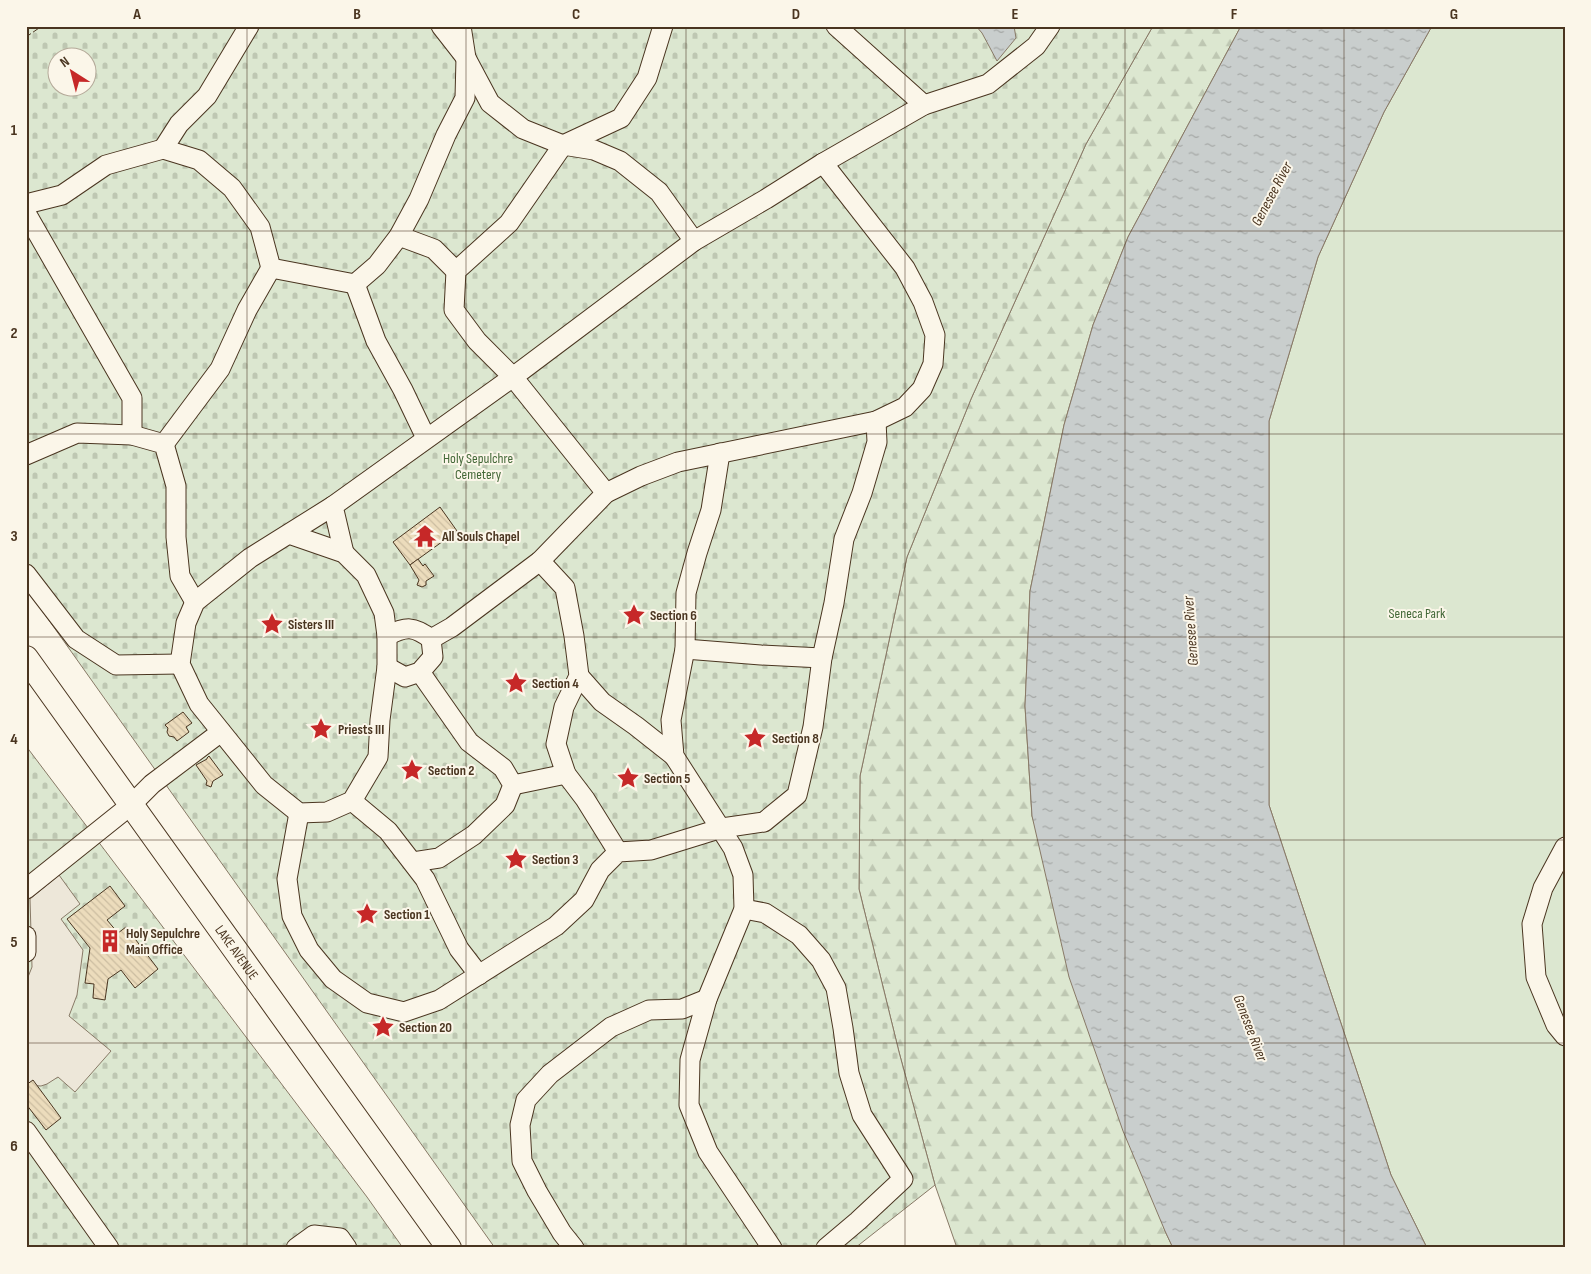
<svg xmlns="http://www.w3.org/2000/svg" width="1591" height="1274" viewBox="0 0 1591 1274" font-family="'Sofia Sans Condensed',sans-serif">
<style>
.forest{fill:url(#forest-firs);stroke:#887966}
.cemetery{fill:url(#cemetery-stones);stroke:#887966;fill-rule:evenodd}
.park{fill:#dce7d0;stroke:#887966}
.parking{fill:#ede7d9;stroke:#887966}
.water{fill:url(#water-ripples);stroke:#887966}
.building{fill:url(#building-back-hatch);stroke:#4a3520}
.lines{fill:none;stroke-linecap:round;stroke-linejoin:round}
.minor-casing{stroke:#4a3520;stroke-width:21}
.major-casing{stroke:#4a3520;stroke-width:26}
.minor{stroke:#fbf6e9;stroke-width:19}
.major{stroke:#fbf6e9;stroke-width:24}
.fence{stroke:#4a3520;stroke-width:1;stroke-dasharray:6 2.5;stroke-linecap:butt}
.grid{fill:none;stroke:#4a3520;stroke-width:1;stroke-opacity:0.55}
.labels{text-anchor:middle;dominant-baseline:central;stroke-width:4;stroke-linejoin:round;paint-order:stroke}
.park-label{font-size:14px;fill:#436837;stroke:#fbf6e9}
.poi-label{font-size:14px;font-weight:bold;fill:#4a3520;stroke:#fbf6e9;text-anchor:start}
.street-label{font-size:14px;fill:#4a3520;stroke:#fbf6e9}
.water-label{font-size:15px;font-style:italic;fill:#4a3520;stroke:#fbf6e9}
.neatline{fill:none;stroke:#4a3520;stroke-width:2}
.grid-label{font-size:16px;text-anchor:middle;font-weight:bold;fill:#4a3520}
</style>
<defs>
<pattern id="forest-firs" width="22" height="20" patternUnits="userSpaceOnUse" patternTransform="scale(1.25)"><rect width="22" height="20" fill="#dce7d0"/><path d="M5 1l3.5 6h-7zM16 11l3.5 6h-7z" fill="#bec7b2"/></pattern>
<pattern id="cemetery-stones" width="16" height="16" patternUnits="userSpaceOnUse" patternTransform="scale(1.25)"><rect width="16" height="16" fill="#dce7d0"/><path d="M2 7V4a2 2 0 0 1 4 0v3zM10 15v-3a2 2 0 0 1 4 0v3z" fill="#bec7b2"/></pattern>
<pattern id="water-ripples" width="26" height="14" patternUnits="userSpaceOnUse" patternTransform="scale(1.25)"><rect width="26" height="14" fill="#c9cecd"/><path d="M2 4q2-2 4 0t4 0M15 11q2-2 4 0t4 0" fill="none" stroke="#a5a8a6"/></pattern>
<pattern id="building-back-hatch" width="6" height="6" patternUnits="userSpaceOnUse" patternTransform="scale(1.25)"><rect width="6" height="6" fill="#ecdcbc"/><path d="M-1 5l2 2M0 0l6 6M5-1l2 2" fill="none" stroke="#ccbda1"/></pattern>
</defs>
<rect width="100%" height="100%" fill="#fbf6e9"/>
<!-- forest -->
<path class="forest" d="M1153,26H1241L1128,237L1093,325L1064,425L1030,591L1025,706L1032,816L1165,1231L1173,1248H957L935,1185L899,1052L859,889L860,776L907,557L971,399L1086,144Z"/>
<!-- cemetery -->
<g class="cemetery">
<path d="M26,26H1153L1086,144L971,399L907,557L860,776L859,889L899,1052L935,1185L855,1248H495L26,588ZM58,58H88V88H58Z"/>
<path d="M26,746L367,1197L403,1248H26Z"/>
</g>
<!-- park -->
<path class="park" d="M1432,26H1565V1248H1427L1391,1175L1269,805V421L1318,257L1384,112Z"/>
<!-- parking -->
<path class="parking" d="M59,875L80,904L61,919L83,950L77,995L69,1016L111,1051L75,1092L58,1077L47,1084L41,1086L26,1085V982L32,967L30,899Z"/>
<!-- water -->
<g class="water">
<path d="M976,26H1014L1016,38L997,61L982,33Z"/>
<path d="M1241,26H1432L1384,112L1318,257L1269,421V805L1391,1175L1427,1248H1173L1165,1231L1123,1131L1069,977L1032,816L1025,706L1030,591L1064,425L1093,325L1128,237Z"/>
</g>
<!-- building -->
<g class="building">
<path d="M440,507L457,531L410,565L393,542Z"/>
<path d="M418,559L423,566L425,564L434,576L426,581V585L422,587L417,585L419,580L410,565Z"/>
<path d="M183,712L192,723L186,727L189,732L177,741L174,737L169,736L167,732L168,728L165,725Z"/>
<path d="M209,756L223,775L213,781L211,787L206,785L207,781L196,765L207,759V758Z"/>
<path d="M110,886L125,906L107,920L118,933L126,927L158,969L135,988L121,970L108,979L105,1000L93,998L94,984L85,983L90,948L67,919Z"/>
<path d="M33,1080L61,1118L46,1130L26,1104V1085Z"/>
</g>
<g class="lines">
<defs>
<g id="minor">
<path d="M441,26L466,58L490,103L523,129L563,145L594,150L620,161L659,192L694,241"/>
<path d="M836,26L924,105"/>
<path d="M163,149L179,124L207,96L249,26"/>
<path d="M26,204L62,195L106,165L163,149L199,160L232,188L260,227L271,268L355,284L377,265L399,236L419,199L446,135L465,98L466,58L461,26"/>
<path d="M26,213L132,398V435"/>
<path d="M399,236L434,249L456,271"/>
<path d="M355,284L376,341L403,390L426,438"/>
<path d="M164,444L220,369L247,310L271,268"/>
<path d="M720,453L711,510L697,553L686,593L685,649L671,720L674,756L733,848L743,875L744,909L707,999L690,1060L689,1105L708,1152L772,1248"/>
<path d="M26,455L77,433L132,435L164,444L176,486V537L180,576L195,602"/>
<path d="M606,493L513,377L477,341L454,310L456,271L509,223L563,145L621,118L647,78L663,26"/>
<path d="M289,534L344,553L366,575L384,613L387,636V667L380,720L378,757L352,801L327,812L299,813L264,785L199,704L180,664L186,623L195,602L250,558L333,506"/>
<path d="M344,553L333,506L513,377L694,241L766,199L823,163L924,105L988,84L1036,46L1050,26"/>
<path d="M540,561L565,588L574,636L579,676L564,707L556,744L566,774L585,799L618,852"/>
<path d="M26,574L76,639L116,665L180,664"/>
<path d="M431,639L452,627L540,561L606,493L641,476L678,462L876,421L905,407L922,389L933,364L935,335L923,302L905,268L823,163"/>
<path d="M685,649L761,655L822,658"/>
<path d="M387,667L405,677L420,672L433,657L431,639C414,626 406,626 387,636"/>
<path d="M579,676L602,702L636,726L674,756"/>
<path d="M513,785L566,774"/>
<path d="M352,801L388,831L425,879L459,949L479,975"/>
<path d="M299,813L287,879L292,916L309,950L333,979L367,1003L404,1012L439,1000L556,926L584,900L600,870L618,852L651,850L722,828L764,822L797,795L813,727L822,658L834,603L844,539L862,493L877,442L876,421"/>
<path d="M1565,847L1543,888L1532,924L1536,977L1556,1025L1565,1036"/>
<path d="M413,862L439,858L474,835L505,805L513,785L503,768L469,742L420,672"/>
<path d="M26,889L131,805L152,784L221,732"/>
<path d="M744,909L765,913L799,935L821,960L836,988L843,1028L849,1073L862,1115L903,1179L858,1221L826,1248"/>
<path d="M26,936V952"/>
<path d="M26,1131L109,1248"/>
<path d="M296,1248L314,1235L340,1238L347,1248"/>
<path d="M574,1248L562,1233L537,1191L522,1161L520,1125L526,1100L550,1074L611,1027L649,1010L682,1009L707,999"/>
</g>
<g id="major">
<path id="s1" d="M26,658L449,1248"/>
</g>
</defs>
<!-- minor casing -->
<use href="#minor" class="minor-casing"/>
<!-- major casing -->
<use href="#major" class="major-casing"/>
<!-- minor -->
<use href="#minor" class="minor"/>
<!-- major -->
<use href="#major" class="major"/>
<!-- fence -->
<path class="fence" d="M26,37L42,26"/>
</g>
<!-- grid -->
<path class="grid" d="M247,26V1248M466,26V1248M686,26V1248M905,26V1248M1125,26V1248M1344,26V1248M26,231H1565M26,434H1565M26,637H1565M26,840H1565M26,1043H1565"/>
<!-- icons -->
<defs>
<symbol id="temple-bare" viewBox="-9 -9 18 18"><path d="M0-6L5-2H3V0L6.5 2.5H4V6H1.5V3h-3V6H-4V2.5H-6.5L-3 0V-2H-5Z" fill="#c62828" stroke="#fbf6e9" stroke-width="2.5" paint-order="stroke"/></symbol>
<symbol id="sight-bare" viewBox="-9 -9 18 18"><path d="M0-6L1.8-2.2L6-1.7L2.9 1.2L3.7 5.4L0 3.3L-3.7 5.4L-2.9 1.2L-6-1.7L-1.8-2.2Z" fill="#c62828" stroke="#fbf6e9" stroke-width="2.5" paint-order="stroke"/></symbol>
<symbol id="building-bare" viewBox="-9 -9 18 18"><path d="M-4-6H4V6H1V3H-1V6H-4ZM-2.5-4.3h1.7v1.8h-1.7ZM.8-4.3h1.7v1.8H.8ZM-2.5-1h1.7V.8h-1.7ZM.8-1h1.7V.8H.8Z" fill="#c62828" stroke="#fbf6e9" stroke-width="2.5" paint-order="stroke"/></symbol>
</defs>
<g fill-rule="evenodd">
<use href="#temple-bare" x="409" y="520" width="32" height="32"/>
<use href="#sight-bare" x="618" y="599" width="32" height="32"/>
<use href="#sight-bare" x="256" y="608" width="32" height="32"/>
<use href="#sight-bare" x="500" y="667" width="32" height="32"/>
<use href="#sight-bare" x="305" y="713" width="32" height="32"/>
<use href="#sight-bare" x="739" y="722" width="32" height="32"/>
<use href="#sight-bare" x="396" y="754" width="32" height="32"/>
<use href="#sight-bare" x="612" y="762" width="32" height="32"/>
<use href="#sight-bare" x="500" y="843" width="32" height="32"/>
<use href="#sight-bare" x="351" y="898" width="32" height="32"/>
<use href="#building-bare" x="94" y="925" width="32" height="32"/>
<use href="#sight-bare" x="367" y="1011" width="32" height="32"/>
</g>
<g class="labels">
<!-- park labels -->
<g class="park-label">
<text x="478" y="458">Holy Sepulchre<tspan x="478" dy="16">Cemetery</tspan></text>
<text x="1417" y="613">Seneca Park</text>
</g>
<!-- poi labels -->
<g class="poi-label">
<text x="442" y="536">All Souls Chapel</text>
<text x="650" y="615">Section 6</text>
<text x="288" y="624">Sisters III</text>
<text x="532" y="683">Section 4</text>
<text x="338" y="729">Priests III</text>
<text x="772" y="738">Section 8</text>
<text x="428" y="770">Section 2</text>
<text x="644" y="778">Section 5</text>
<text x="532" y="859">Section 3</text>
<text x="384" y="914">Section 1</text>
<text x="126" y="933">Holy Sepulchre<tspan x="126" dy="16">Main Office</tspan></text>
<text x="399" y="1027">Section 20</text>
</g>
<!-- street labels -->
<g class="street-label">
<text stroke="none"><textPath href="#s1" startOffset="362">LAKE AVENUE</textPath></text>
</g>
<!-- water labels -->
<g class="water-label">
<text transform="translate(1272 194) rotate(-62)">Genesee River</text>
<text transform="translate(1191 631) rotate(-94)">Genesee River</text>
<text transform="translate(1250 1028) rotate(69)">Genesee River</text>
</g>
</g>
<!-- border -->
<rect width="1591" height="1274" fill="none" stroke="#fbf6e9" stroke-width="55"/>
<!-- north arrow -->
<g transform="translate(72 72) rotate(324)"><circle r="24" fill="#fbf6e9" stroke="#b4a999"/>
<path d="M0-4L9 19L0 12L-9 19Z" fill="#c62828"/>
<text y="-8" font-size="14" font-weight="bold" text-anchor="middle" fill="#4a3520">N</text>
</g>
<rect x="28" y="28" width="1536" height="1218" class="neatline"/>
<g class="grid-label">
<text x="137" y="19">A</text>
<text x="357" y="19">B</text>
<text x="576" y="19">C</text>
<text x="796" y="19">D</text>
<text x="1015" y="19">E</text>
<text x="1234" y="19">F</text>
<text x="1454" y="19">G</text>
<text x="14" y="135">1</text>
<text x="14" y="338">2</text>
<text x="14" y="541">3</text>
<text x="14" y="744">4</text>
<text x="14" y="947">5</text>
<text x="14" y="1151">6</text>
</g>
</svg>
